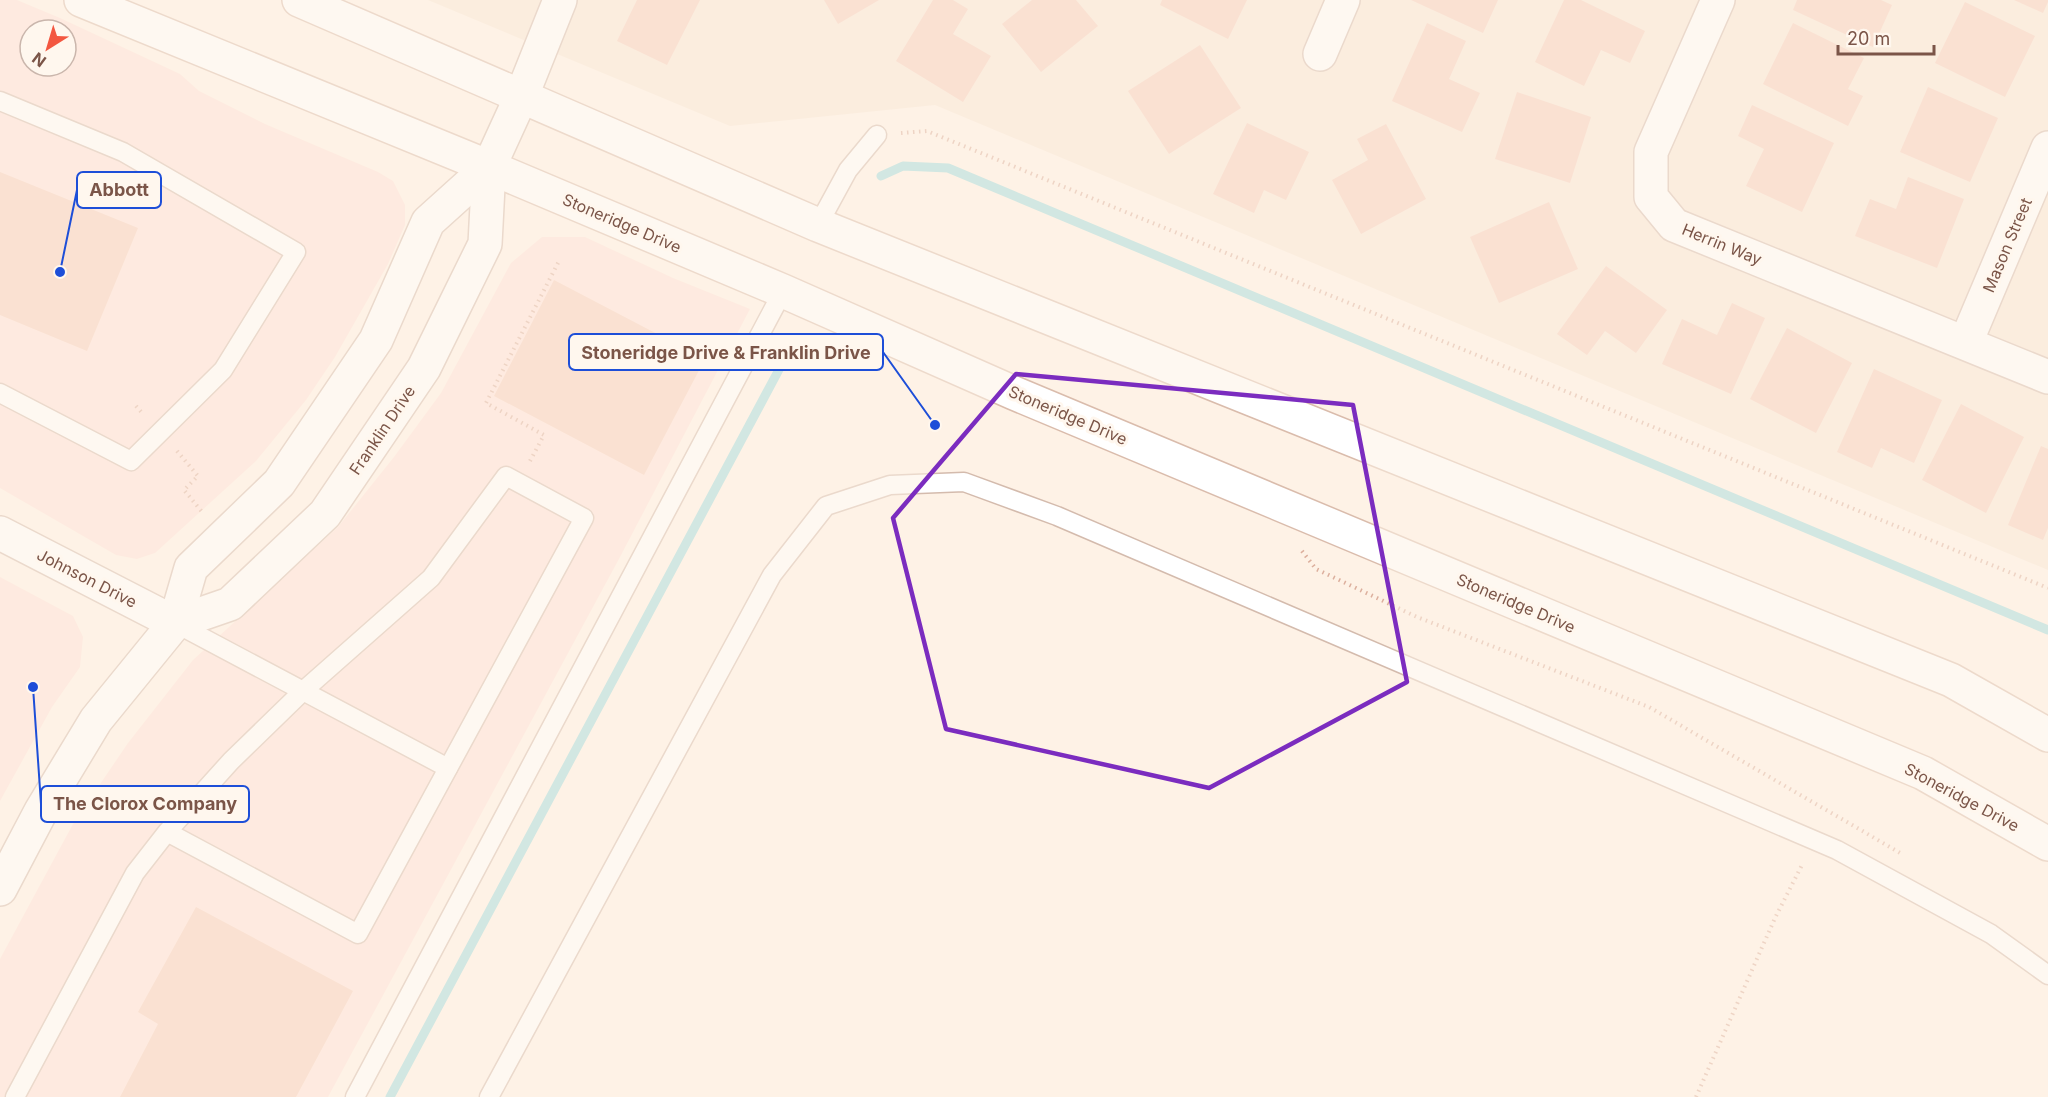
<svg xmlns="http://www.w3.org/2000/svg" width="2048" height="1097" viewBox="0 0 2048 1097" font-family="Inter,sans-serif">
<style>
.residential{fill:#f9e6d6}
.commercial{fill:#ffe1d9;fill-rule:evenodd}
.lines{fill:none;stroke-linecap:round;stroke-linejoin:round}
.stream{stroke:#9dd9dd;stroke-width:9}
.building{fill:#f6cdbb}
.service-casing{stroke:#d4bbad;stroke-width:21}
.minor-casing{stroke:#d4bbad;stroke-width:36}
.tertiary-casing{stroke:#d4bbad;stroke-width:36}
.secondary-casing{stroke:#dabcac;stroke-width:36}
.path{stroke:#dcaf9d;stroke-width:4;stroke-dasharray:1.5 4.5;stroke-linecap:butt}
.service{stroke:#fff;stroke-width:18}
.minor{stroke:#fff;stroke-width:33}
.tertiary{stroke:#fff;stroke-width:33}
.secondary{stroke:#fff;stroke-width:33}
.marked{fill:none;stroke:#7b2cbf;stroke-width:4.5;stroke-linejoin:round}
.labels{text-anchor:middle;dominant-baseline:central;stroke-width:6;stroke-linejoin:round;paint-order:stroke}
.street-label{font-size:16px;fill:#7b5548;stroke:#fff7ee}
.leader{fill:none;stroke:#1d4ed8;stroke-width:2}
.callout-dot{fill:#1d4ed8;stroke:#fff7ee;stroke-width:2}
.callout{fill:#fff7ee;stroke:#1d4ed8;stroke-width:2}
.callout-label{font-size:18px;text-anchor:middle;font-weight:bold;fill:#7b5548}
</style>
<rect width="100%" height="100%" fill="#fef2e6"/>
<!-- residential -->
<path class="residential" d="M428,0H2048V570L935,105L730,126Z"/>
<!-- commercial -->
<g class="commercial">
<path d="M0,0H17L60,18L180,74L199,91L265,124L378,172L393,181L405,205V225L388,264L335,357L306,400L256,461L155,553L137,559L116,555L0,488ZM30,30H66V66H30Z"/>
<path d="M542,237H585L673,278L750,309L620,557L328,1097H0V959L73,824L128,743L193,660L338,527L394,457L441,393L511,263Z"/>
<path d="M0,577L73,616L83,637L80,667L52,707L0,801Z"/>
</g>
<g class="lines">
<!-- stream -->
<g class="stream">
<path d="M881,176L903,166L948,168L2048,630"/>
<path d="M390,1097L782,364"/>
</g>
</g>
<!-- building -->
<g class="building">
<path d="M637,0H700L667,65L617,41Z"/>
<path d="M824,0H879L838,24Z"/>
<path d="M933,0H953L968,9L953,34L991,56L963,102L896,61Z"/>
<path d="M1032,0H1076L1098,26L1041,72L1002,24Z"/>
<path d="M1162,0H1247L1228,39L1160,5Z"/>
<path d="M1411,0H1498L1483,33Z"/>
<path d="M1564,0H1581L1645,31L1630,63L1601,50L1584,86L1535,62Z"/>
<path d="M1797,0H1881L1892,5L1873,47L1793,10Z"/>
<path d="M2014,0H2048V2L2043,13Z"/>
<path d="M1965,2L2035,36L2005,97L1935,63Z"/>
<path d="M1427,23L1466,41L1449,79L1480,93L1462,132L1392,101Z"/>
<path d="M1793,23L1864,58L1848,89L1863,96L1848,126L1763,84Z"/>
<path d="M1200,45L1241,108L1169,154L1128,91Z"/>
<path d="M1928,87L1998,118L1970,182L1900,152Z"/>
<path d="M1517,92L1591,117L1570,183L1495,159Z"/>
<path d="M1752,105L1834,143L1802,212L1746,186L1764,149L1738,136Z"/>
<path d="M1247,123L1309,152L1286,200L1264,190L1254,213L1213,194Z"/>
<path d="M1386,124L1426,199L1361,234L1332,180L1368,160L1357,139Z"/>
<path d="M0,172L138,228L87,351L0,315Z"/>
<path d="M1908,177L1964,199L1937,268L1855,236L1870,199L1896,209Z"/>
<path d="M1549,202L1578,269L1499,303L1470,237Z"/>
<path d="M1606,266L1667,310L1636,353L1605,331L1587,355L1557,334Z"/>
<path d="M554,280L705,359L644,475L494,396Z"/>
<path d="M1732,303L1765,318L1731,394L1662,364L1682,319L1717,335Z"/>
<path d="M1787,328L1852,363L1816,433L1750,399Z"/>
<path d="M1874,369L1942,400L1914,463L1881,448L1872,468L1837,452Z"/>
<path d="M1961,404L2024,437L1986,513L1922,480Z"/>
<path d="M2041,446L2048,449V528L2043,540L2008,525Z"/>
<path d="M196,907L353,991L296,1097H120L158,1024L138,1012Z"/>
</g>
<g class="lines">
<defs>
<g id="service">
<path d="M0,101L123,152L296,252L223,370L131,461L0,393"/>
<path d="M818,225L848,170L877,135"/>
<path d="M175,623L448,768"/>
<path d="M15,1097L135,873L167,832L231,761L303,691L431,578L506,476L584,518L358,934L167,832"/>
<path d="M355,1097L783,291"/>
<path d="M489,1097L772,575L826,506L890,485L964,482L1057,516L1837,850L1991,934L2048,975"/>
</g>
<g id="minor">
<path d="M1718,0L1651,152V197L1674,225L2048,377"/>
<path d="M1320,54L1343,0"/>
<path d="M522,95L560,0"/>
<path d="M1966,342L2048,148"/>
</g>
<g id="tertiary">
<path d="M0,533L175,623"/>
<path d="M175,623L230,604L325,514L424,368L485,244L489,167L522,95"/>
<path d="M0,889L41,811L96,720L175,623L191,568L279,483L376,340L428,222L489,167"/>
</g>
<g id="secondary">
<path d="M81,0L489,167L783,291L1014,393L1923,773L2048,844"/>
<path d="M299,0L818,225L1951,680L2048,735"/>
</g>
</defs>
<!-- service casing -->
<use href="#service" class="service-casing"/>
<!-- minor casing -->
<use href="#minor" class="minor-casing"/>
<!-- tertiary casing -->
<use href="#tertiary" class="tertiary-casing"/>
<!-- secondary casing -->
<use href="#secondary" class="secondary-casing"/>
<!-- path -->
<g class="path">
<path d="M901,133L927,131L2048,588"/>
<path d="M136,406L144,415"/>
<path d="M177,451L198,476L184,490L203,513"/>
<path d="M530,461L544,435L486,403L560,259"/>
<path d="M1302,551L1316,569L1417,617L1649,707L1902,854"/>
<path d="M1696,1097L1775,918L1803,863"/>
</g>
<!-- service -->
<use href="#service" class="service"/>
<!-- minor -->
<use href="#minor" class="minor"/>
<!-- tertiary -->
<use href="#tertiary" class="tertiary"/>
<!-- secondary -->
<use href="#secondary" class="secondary"/>
</g>
<!-- marked area -->
<path d="M0 0H2048V1097H0ZM1016,374L1353,405L1407,682L1209,788L946,729L893,518Z" fill="#fef2e6" fill-opacity=".55" fill-rule="evenodd"/>
<path class="marked" d="M1016,374L1353,405L1407,682L1209,788L946,729L893,518Z"/>
<g class="labels">
<!-- street labels -->
<g class="street-label">
<text transform="translate(622 223) rotate(23)">Stoneridge Drive</text>
<text transform="translate(1722 244) rotate(22)">Herrin Way</text>
<text transform="translate(2007 245) rotate(-67)">Mason Street</text>
<text transform="translate(1068 415) rotate(23)">Stoneridge Drive</text>
<text transform="translate(382 430) rotate(-56)">Franklin Drive</text>
<text transform="translate(87 578) rotate(27)">Johnson Drive</text>
<text transform="translate(1516 603) rotate(23)">Stoneridge Drive</text>
<text transform="translate(1962 797) rotate(28)">Stoneridge Drive</text>
</g>
</g>
<!-- callouts -->
<path class="leader" d="M60 272L77 190M935 425L883 352M33 687L41 804"/>
<g class="callout-dot">
<circle cx="60" cy="272" r="6"/>
<circle cx="935" cy="425" r="6"/>
<circle cx="33" cy="687" r="6"/>
</g>
<g class="callout">
<rect x="77" y="172" width="84" height="36" rx="6"/>
<rect x="569" y="334" width="314" height="36" rx="6"/>
<rect x="41" y="786" width="208" height="36" rx="6"/>
</g>
<g class="callout-label">
<text x="119" y="196">Abbott</text>
<text x="726" y="359">Stoneridge Drive &amp; Franklin Drive</text>
<text x="145" y="810">The Clorox Company</text>
</g>
<!-- north arrow -->
<g transform="translate(48 48) rotate(217)"><circle r="28" fill="#fff7ee" stroke="#cab6ac" stroke-width="1.5"/>
<path d="M0-4.5L10 22L0 15L-10 22Z" fill="#f35740"/>
<text y="-9" font-size="16" font-weight="bold" text-anchor="middle" fill="#7b5548">N</text>
</g>
<!-- scale -->
<path d="M1838 45v9h96v-9" fill="none" stroke="#7b5548" stroke-width="3"/>
<text x="1847" y="45" font-size="18" fill="#7b5548" stroke="#fff7ee" stroke-width="4.5" paint-order="stroke">20 m</text>
</svg>
